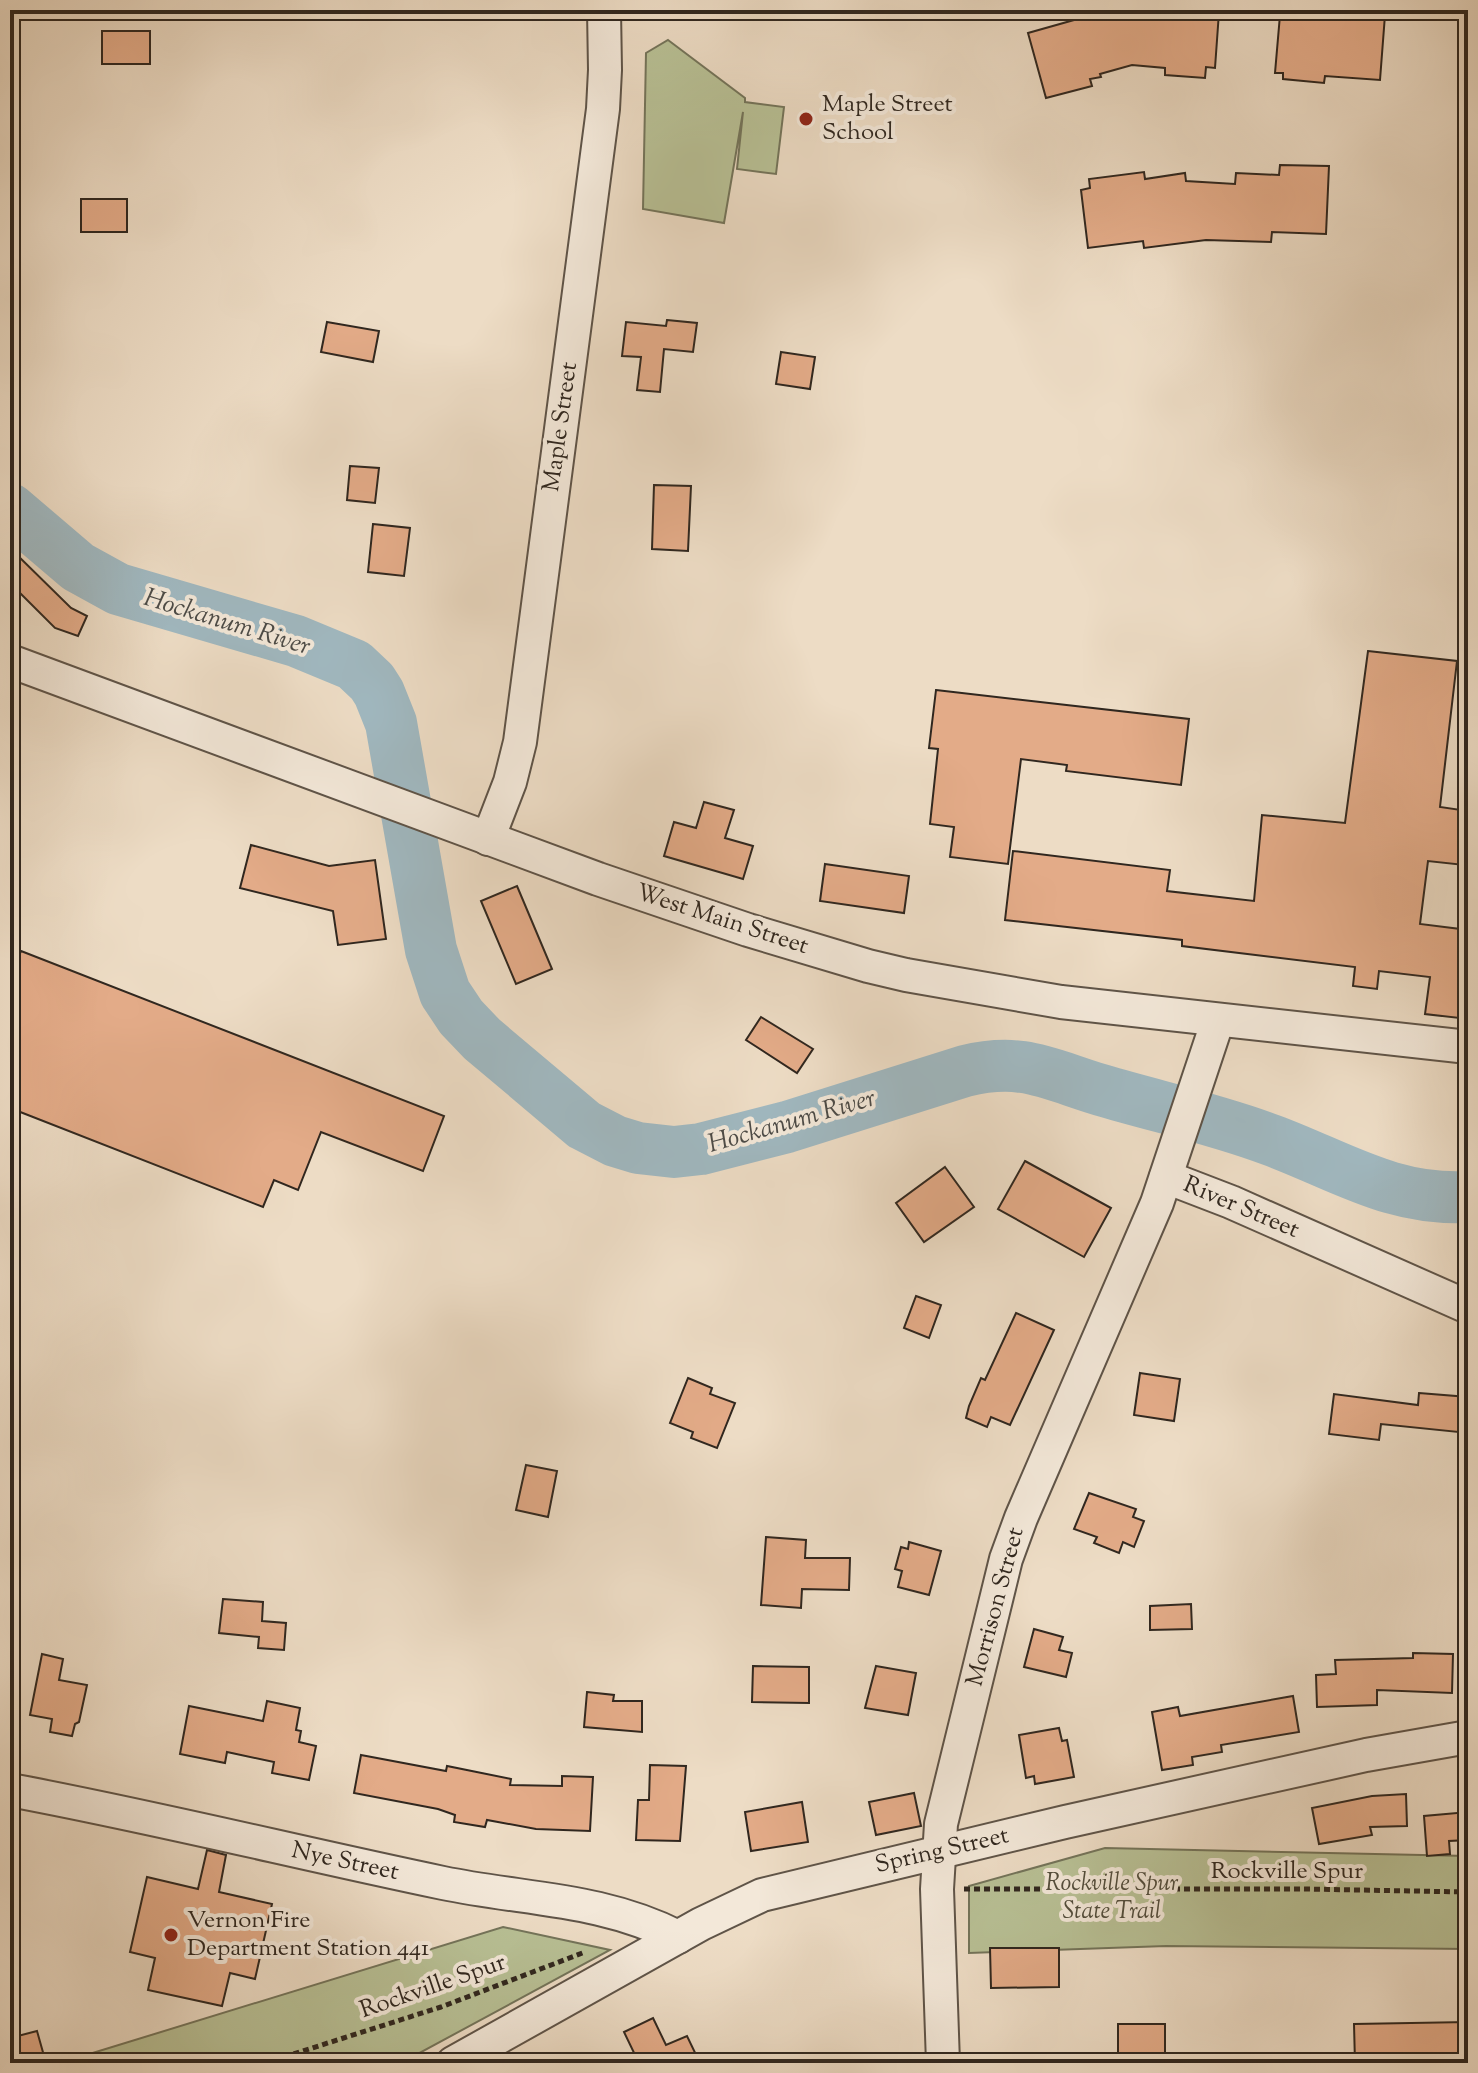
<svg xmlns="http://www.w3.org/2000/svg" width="1478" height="2073" viewBox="0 0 1478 2073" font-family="'Sorts Mill Goudy',serif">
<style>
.green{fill:#b8c095;stroke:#74745a;stroke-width:2}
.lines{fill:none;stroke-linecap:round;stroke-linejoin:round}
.river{stroke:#a0b8c0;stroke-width:52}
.building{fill:#e3ab88;stroke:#30271f;stroke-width:2}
.minor-casing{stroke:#5f5448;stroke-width:36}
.path{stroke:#30271f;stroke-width:5;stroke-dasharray:6 4;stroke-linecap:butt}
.minor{stroke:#f3e8d9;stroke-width:32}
.poi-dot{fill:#8f2418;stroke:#f3e8d9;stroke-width:3}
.labels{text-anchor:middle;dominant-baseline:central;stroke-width:8;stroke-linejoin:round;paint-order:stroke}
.poi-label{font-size:24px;fill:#30271f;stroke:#f3e8d9;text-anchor:start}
.street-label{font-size:24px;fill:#30271f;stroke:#f3e8d9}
.park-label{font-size:24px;font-style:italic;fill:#524d3c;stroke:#f3e8d9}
.water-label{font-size:26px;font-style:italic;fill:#4c4b47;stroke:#f3e8d9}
</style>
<rect width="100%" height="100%" fill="#eddcc5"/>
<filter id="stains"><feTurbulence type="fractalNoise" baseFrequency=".0025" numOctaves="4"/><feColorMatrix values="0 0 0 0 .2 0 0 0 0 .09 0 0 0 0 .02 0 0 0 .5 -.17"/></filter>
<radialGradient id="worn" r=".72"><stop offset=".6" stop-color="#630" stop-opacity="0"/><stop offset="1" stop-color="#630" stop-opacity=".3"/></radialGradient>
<!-- green -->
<g class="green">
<path d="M668,40L745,98V102L784,107L776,174L737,169L743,112L724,223L643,209L646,53Z"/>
<path d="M1105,1848L1468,1856V1949L1166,1946L969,1953V1886Z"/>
<path d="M503,1927L610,1950L401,2063H60Z"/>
</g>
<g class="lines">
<!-- river -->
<path class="river" d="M10,509L78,567L118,589L296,641L354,665L372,682L379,693L391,723L431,950L445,993L461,1017L482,1039L584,1125L615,1141L638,1148L674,1152L701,1149L787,1127L965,1071C1023,1057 1048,1074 1101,1090C1158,1107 1216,1119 1271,1140C1339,1165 1391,1201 1468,1197"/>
</g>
<!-- building -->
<g class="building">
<path d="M1071,10L1219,12L1215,68L1206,67L1205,78L1165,75V68L1132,65L1100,74L1101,77L1090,79L1092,86L1046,98L1028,33L1074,20Z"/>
<path d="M1332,11L1385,15L1380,80L1325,76L1324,83L1283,79V73H1275L1280,15L1332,19Z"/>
<rect x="102" y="31" width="48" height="33"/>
<path d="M1280,165L1329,166L1326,234L1272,232L1271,242L1206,240L1144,248L1143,241L1088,248L1081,190L1090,188L1089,179L1144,172L1145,179L1185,173L1186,181L1235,184L1236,173L1279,175Z"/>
<rect x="81" y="199" width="46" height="33"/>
<path d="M667,320L697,323L693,352L664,349L660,392L637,390L641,357L622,356L626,322L666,326Z"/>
<path d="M327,322L379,331L373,362L321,352Z"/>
<path d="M781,352L815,357L810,389L776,384Z"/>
<path d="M350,466L379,468L375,503L347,500Z"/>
<path d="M654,485L691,486L688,551L652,549Z"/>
<path d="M373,524L410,528L404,576L368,572Z"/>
<path d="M10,548L71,608L87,616L78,636L55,628L10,583Z"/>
<path d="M1368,651L1457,661L1440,807L1468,811L1464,865L1428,861L1420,924L1468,930V1019L1425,1014L1430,977L1379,971L1377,989L1353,986L1355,967L1182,946V940L1005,920L1013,851L1170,870L1167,891L1254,901L1262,815L1345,823Z"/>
<path d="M936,690L1189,719L1181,785L1066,771L1067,765L1021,759L1008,864L950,857L954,827L930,824L938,749L929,748Z"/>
<path d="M704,802L734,810L725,838L753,846L743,879L664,856L674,822L696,828Z"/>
<path d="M251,845L329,866L375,860L386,939L338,945L333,911L240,888Z"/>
<path d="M825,864L909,876L904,913L820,901Z"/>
<path d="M517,886L552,969L516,984L481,901Z"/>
<path d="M21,951L444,1116L423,1171L321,1132L298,1190L274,1180L263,1207L10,1108V979Z"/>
<path d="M761,1017L813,1049L797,1073L746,1040Z"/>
<path d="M1025,1161L1111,1208L1084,1257L998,1209Z"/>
<path d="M945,1167L974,1207L924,1242L896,1203Z"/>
<path d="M916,1296L941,1305L929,1338L904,1328Z"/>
<path d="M1016,1313L1054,1330L1010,1425L991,1417L987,1427L966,1418L969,1406L981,1378L985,1380Z"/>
<path d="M1140,1373L1180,1379L1174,1421L1134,1415Z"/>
<path d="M688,1378L712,1388L710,1394L735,1403L717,1448L691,1438L693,1432L670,1423Z"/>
<path d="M1419,1393L1468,1397V1433L1381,1424L1379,1440L1329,1434L1334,1394L1418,1405Z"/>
<path d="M526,1465L557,1471L548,1517L516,1510Z"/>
<path d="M1089,1493L1136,1509L1133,1517L1144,1521L1134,1547L1123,1542L1119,1553L1094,1543L1097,1537L1074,1529Z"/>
<path d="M766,1537L806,1540L805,1558H850L849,1590L802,1589L801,1608L761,1605Z"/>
<path d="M909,1542L941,1551L929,1595L898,1587L902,1571L895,1569L901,1547L908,1549Z"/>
<path d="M223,1599L263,1602L262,1621L286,1623L284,1650L258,1648L259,1637L219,1633Z"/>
<path d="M1191,1604L1192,1629L1150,1630V1606Z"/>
<path d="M1034,1629L1063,1637L1059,1650L1072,1653L1066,1677L1024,1667Z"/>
<path d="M1413,1653L1453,1654L1452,1693L1377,1690V1705L1317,1707L1316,1675L1336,1674L1335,1660L1413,1658Z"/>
<path d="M42,1654L63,1659L59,1680L87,1685L79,1722L75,1724L72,1736L50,1732L52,1719L30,1715Z"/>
<path d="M753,1666L809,1667V1703L752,1702Z"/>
<path d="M876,1666L916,1673L908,1715L865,1708Z"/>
<path d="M587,1692L614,1695L613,1701H642V1732L584,1727Z"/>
<path d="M1293,1696L1299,1732L1221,1745L1222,1752L1192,1757L1193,1765L1162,1770L1152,1712L1178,1707L1180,1716Z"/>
<path d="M267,1701L300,1708L296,1730L301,1731L299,1742L316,1746L309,1780L272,1773L274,1762L227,1752L225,1763L180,1754L189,1706L263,1721Z"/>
<path d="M1059,1728L1062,1741L1067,1740L1074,1777L1035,1784L1034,1776L1026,1778L1019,1735Z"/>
<path d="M361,1755L446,1771L447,1766L511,1779L510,1785L562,1786V1776L593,1777L590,1831L536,1829L487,1820L485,1827L454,1822L455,1815L438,1809L354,1793Z"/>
<path d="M650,1765L686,1766L680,1841L636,1840L638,1800H649Z"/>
<path d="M914,1793L921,1826L876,1835L869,1802Z"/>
<path d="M1406,1794L1407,1826L1370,1827L1372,1835L1319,1844L1312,1808L1372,1796Z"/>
<path d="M802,1802L808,1842L751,1851L745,1812Z"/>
<path d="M1468,1812V1840L1449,1841L1450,1854L1427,1856L1424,1816Z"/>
<path d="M207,1850L226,1855L219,1892L272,1904L255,1979L230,1973L222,2006L148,1990L155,1958L130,1952L147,1877L198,1889Z"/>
<path d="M990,1948H1059V1987L991,1988Z"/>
<path d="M653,2018L666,2045L687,2036L700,2063H628L637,2059L624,2032Z"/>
<path d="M1468,2022V2063H1355L1354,2024Z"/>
<rect x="1118" y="2024" width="47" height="39"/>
<path d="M37,2031L46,2063H10V2038Z"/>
</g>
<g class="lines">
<defs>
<g id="minor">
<path d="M10,661L598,879L748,930L868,966L906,975L1061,1002L1468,1047"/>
<path d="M488,839L510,782L520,742L603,109L605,70L604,10"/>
<path d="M1166,1177L1231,1202L1468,1307"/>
<path d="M10,1790C155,1817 299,1853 443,1883C526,1900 601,1898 678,1937"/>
<path d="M453,2063L701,1924L762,1895L1065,1822L1366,1755L1468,1737"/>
<path d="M943,2063L937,1889L941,1824L1006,1559L1021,1518L1157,1203L1218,1020"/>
</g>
</defs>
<!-- minor casing -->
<use href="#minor" class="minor-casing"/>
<!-- path -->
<g class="path">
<path d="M964,1889H1304L1468,1892"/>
<path d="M265,2063L441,2007L585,1952"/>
</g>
<!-- minor -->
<use href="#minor" class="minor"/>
</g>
<!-- markers -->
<g class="poi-dot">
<circle cx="806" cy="119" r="8"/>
<circle cx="171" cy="1935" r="8"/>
</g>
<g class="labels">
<!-- poi labels -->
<g class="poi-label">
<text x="822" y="105">Maple Street<tspan x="822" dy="28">School</tspan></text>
<text x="187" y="1921">Vernon Fire<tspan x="187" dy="28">Department Station 441</tspan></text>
</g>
<!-- street labels -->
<g class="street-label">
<text transform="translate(561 427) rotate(-82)">Maple Street</text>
<text transform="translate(722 920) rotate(18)">West Main Street</text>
<text transform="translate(1241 1208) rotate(23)">River Street</text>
<text transform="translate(996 1607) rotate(-75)">Morrison Street</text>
<text transform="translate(942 1851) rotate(-13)">Spring Street</text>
<text transform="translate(345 1862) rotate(12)">Nye Street</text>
<text x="1287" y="1872">Rockville Spur</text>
<text transform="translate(433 1987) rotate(-19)">Rockville Spur</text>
</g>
<!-- park labels -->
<g class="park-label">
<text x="1112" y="1884">Rockville Spur<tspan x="1112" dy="28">State Trail</tspan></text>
</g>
<!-- water labels -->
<g class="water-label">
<text transform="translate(227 623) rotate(17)">Hockanum River</text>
<text transform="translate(792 1122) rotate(-16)">Hockanum River</text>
</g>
</g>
<!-- margin -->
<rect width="1478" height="2073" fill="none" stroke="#eddcc5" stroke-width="40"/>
<rect x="12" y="12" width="1454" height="2049" fill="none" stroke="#30271f" stroke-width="4"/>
<rect x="20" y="20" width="1438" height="2033" fill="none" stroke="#30271f" stroke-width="2"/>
<rect width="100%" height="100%" filter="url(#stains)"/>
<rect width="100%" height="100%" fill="url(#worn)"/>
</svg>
